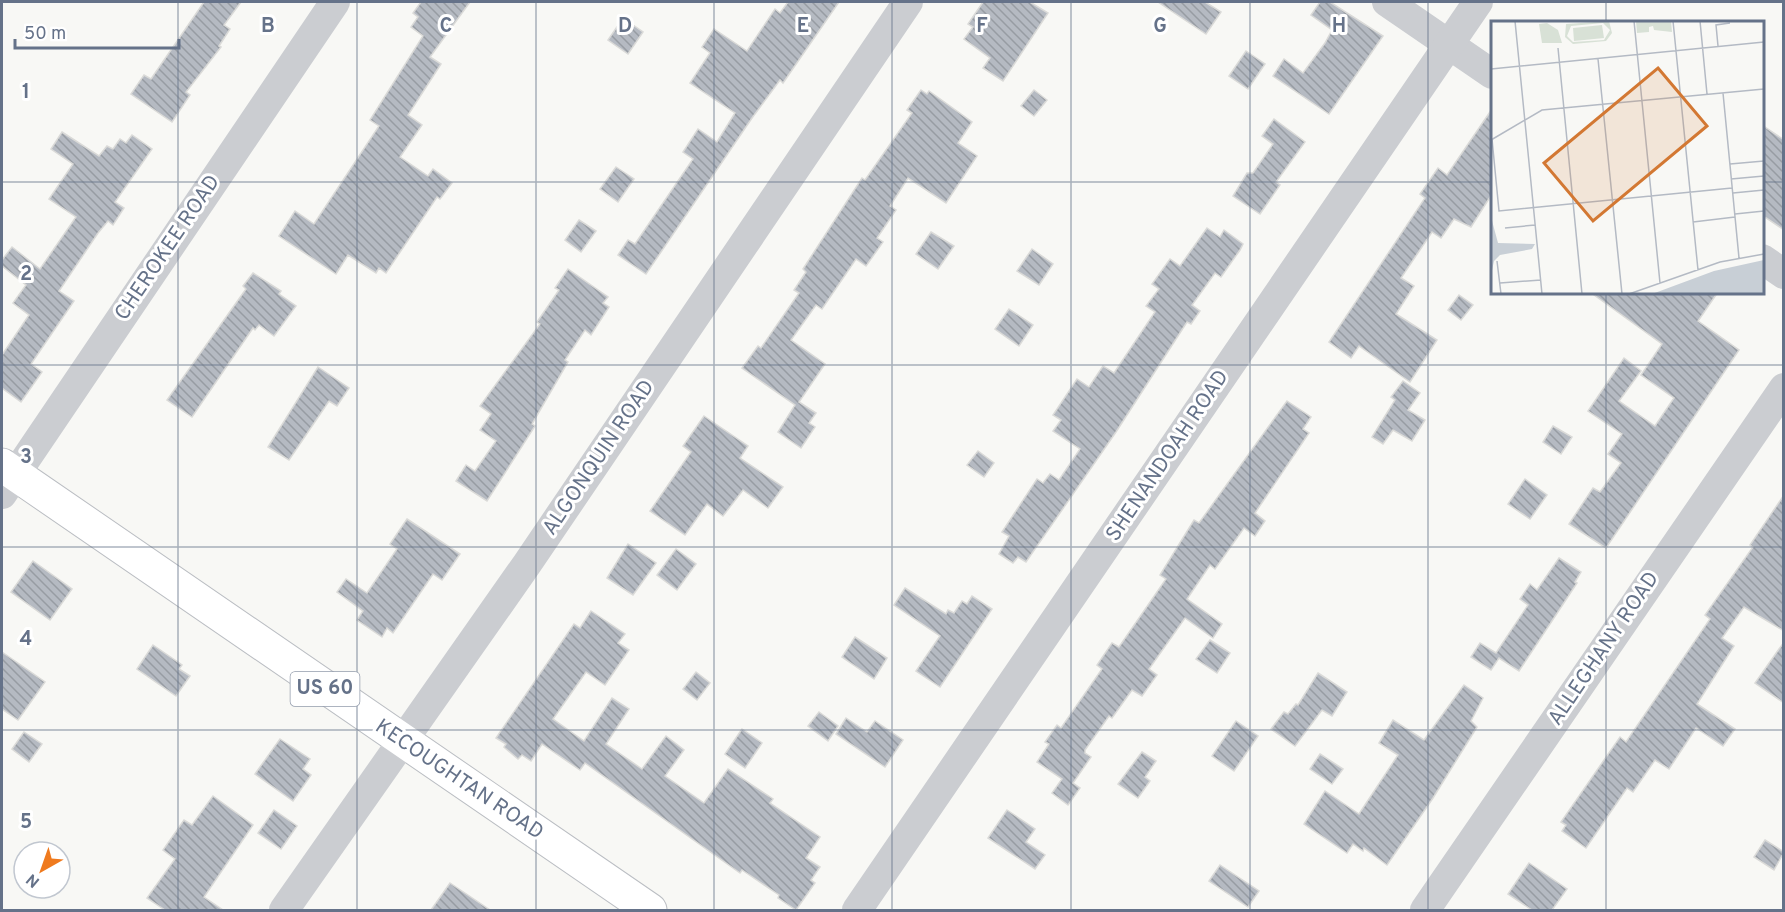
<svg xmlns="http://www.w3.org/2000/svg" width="1785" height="912" viewBox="0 0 1785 912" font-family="Overpass,sans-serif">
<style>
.building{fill:url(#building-back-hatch);stroke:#dadad8;stroke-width:1.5}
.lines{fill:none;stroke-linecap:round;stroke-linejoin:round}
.major-casing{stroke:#bbbec3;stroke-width:35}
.minor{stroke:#cbcdd1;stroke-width:30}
.major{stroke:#fff;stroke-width:33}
.grid{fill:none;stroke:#657289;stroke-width:1.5;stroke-opacity:0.55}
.labels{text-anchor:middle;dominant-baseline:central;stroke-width:6;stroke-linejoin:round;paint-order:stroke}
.shield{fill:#fff;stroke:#939cac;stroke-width:1.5}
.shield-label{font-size:20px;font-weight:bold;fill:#657289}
.street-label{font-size:21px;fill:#657289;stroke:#fff}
.inset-road{fill:none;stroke:#b4bac4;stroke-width:1.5}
.view{fill:#d37833;fill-opacity:0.15;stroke:#d37833;stroke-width:3}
.inset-edge{fill:none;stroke:#657289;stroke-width:3}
.grid-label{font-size:20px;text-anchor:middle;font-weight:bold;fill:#657289;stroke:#fff;stroke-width:6;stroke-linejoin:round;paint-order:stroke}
</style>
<defs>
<pattern id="building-back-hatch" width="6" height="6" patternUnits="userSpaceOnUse" patternTransform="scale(1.5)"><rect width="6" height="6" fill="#b5bac2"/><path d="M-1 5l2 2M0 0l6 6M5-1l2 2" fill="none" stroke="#979ca3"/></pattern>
</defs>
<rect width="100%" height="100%" fill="#f8f8f5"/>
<!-- building -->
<g class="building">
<path d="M204,2H241L224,25L230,29L219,46L221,47L186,92L190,95L172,122L131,94L144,75L151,79Z"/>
<path d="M421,2H470L430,57L441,64L408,115L422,125L400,157L428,176L433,169L452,183L440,199L437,197L386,273L379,268L376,273L348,255L336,274L279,236L295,211L314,224L379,126L370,120L423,36L411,27L418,17L413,13Z"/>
<path d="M788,2H839L783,83L780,80L752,118L646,274L618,255L628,240L635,244L693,159L683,152L698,129L717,142L735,113L690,83L710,53L702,47L714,29L747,51L775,9L780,13Z"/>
<path d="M983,2H1030L1048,13L1003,81L983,68L990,58L964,39L973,27L968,24Z"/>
<path d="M1158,2H1205L1221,12L1206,34Z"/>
<path d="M1320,2H1330L1383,36L1329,114L1273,76L1284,59L1303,73L1325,43L1332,30L1311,15Z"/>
<path d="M623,18L643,32L628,54L608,40Z"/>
<path d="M1246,51L1265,64L1248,89L1229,76Z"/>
<path d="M921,90L927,94L929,91L972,122L958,143L977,156L946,203L908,178L890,206L896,210L877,238L883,242L866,266L856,259L822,309L816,305L791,340L825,364L799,402L816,413L809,423L815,427L801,448L778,432L795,405L742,368L758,346L761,348L799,293L794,290L806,272L803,269L862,178L865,180L912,113L907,110Z"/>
<path d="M1034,90L1047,100L1034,116L1021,106Z"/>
<path d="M1492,109V194L1471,227L1454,219L1441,238L1432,232L1401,278L1414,286L1396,314L1437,340L1410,382L1359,346L1351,358L1329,342L1425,198L1420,194L1438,168L1447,175Z"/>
<path d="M1274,119L1305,142L1276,182L1280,185L1260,214L1233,196L1247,173H1253L1273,144L1262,136Z"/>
<path d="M1762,125L1784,140V230L1762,215Z"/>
<path d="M62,132L99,156L107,146L113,149L120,139L126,143L132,135L152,149L115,202L124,208L113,225L108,221L98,233L59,291L74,301L31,364L42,372L21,402L2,388V355L29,315L13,303L26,285L2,266V260L12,247L40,269L76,217L49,199L73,164L51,149Z"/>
<path d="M616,167L634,179L618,202L600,189Z"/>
<path d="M579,220L596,231L581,252L565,240Z"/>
<path d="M1207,228L1220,237L1224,230L1243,244L1240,250L1221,277L1215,273L1192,305L1200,311L1191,324L1187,322L1116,432L1026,562L1018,557L1013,563L999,554L1009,536L1002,532L1037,479L1043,483L1050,474L1059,480L1080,449L1053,431L1061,420L1053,415L1077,379L1089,387L1103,366L1114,373L1155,312L1146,306L1159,289L1152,284L1170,259L1180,266Z"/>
<path d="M931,232L954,246L938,269L916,254Z"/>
<path d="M1032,249L1053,264L1039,285L1017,271Z"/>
<path d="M568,269L608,297L603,303L609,307L591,335L585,330L565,360L568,362L532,424L535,426L487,501L456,481L466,465L475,471L496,441L480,430L491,414L480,406L540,324L537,322L559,290L555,288Z"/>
<path d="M253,273L281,291L279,294L296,306L274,336L259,325L255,330L253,328L192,417L167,400L246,289L243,286Z"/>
<path d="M1590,292H1718L1698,321L1739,350L1606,548L1569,524L1593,488L1600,492L1621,463L1608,454L1622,434L1588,411L1624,358L1641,371L1619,401L1655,426L1674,398L1641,375L1662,344Z"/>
<path d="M1459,295L1473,305L1461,320L1448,310Z"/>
<path d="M1009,309L1033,325L1019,346L995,329Z"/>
<path d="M318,367L349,388L337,406L329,401L289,460L268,447Z"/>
<path d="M1403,381L1420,393L1408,410L1425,420L1412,441L1393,430L1383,444L1372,437L1395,400L1391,397Z"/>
<path d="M1287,401L1311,417L1303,429L1309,433L1255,513L1265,521L1255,536L1244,528L1215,569L1210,565L1187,599L1222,624L1213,638L1185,618L1149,669L1157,675L1142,696L1132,690L1112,718L1109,716L1085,750V753L1091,757L1073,783L1080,788L1068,805L1052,793L1062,779L1037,762L1049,744L1045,742L1057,725L1061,728L1102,669L1097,665L1112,643L1119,647L1166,579L1160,575L1194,520L1199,523Z"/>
<path d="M704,416L748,446L740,458L783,487L768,508L743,490L723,516L707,504L685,535L650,511L691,452L683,446Z"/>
<path d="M1553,426L1572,437L1561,454L1543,442Z"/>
<path d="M978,451L994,463L984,477L967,465Z"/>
<path d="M1525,479L1547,495L1530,519L1508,504Z"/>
<path d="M1784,495V631L1744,607L1722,638L1734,646L1697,704L1735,729L1723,746L1696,728L1669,769L1655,760L1633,792L1627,788L1586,848L1562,831L1566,825L1561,822L1620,737L1626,742L1710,619L1705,615L1753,547L1750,545Z"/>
<path d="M407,519L460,554L442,580L433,574L393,633L387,628L382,637L357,620L363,611L337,592L346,579L367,593L397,549L390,544Z"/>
<path d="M628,544L656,563L633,595L607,578Z"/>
<path d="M676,549L696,564L677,590L657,575Z"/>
<path d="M1559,558L1581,572L1575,582L1577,583L1519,671L1499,658L1491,670L1471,657L1480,643L1496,653L1528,605L1520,599L1530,584L1537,590Z"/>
<path d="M33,561L72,589L50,620L11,592Z"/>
<path d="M905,588L946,614L948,610L954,613L962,601L967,604L972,596L992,609L940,687L916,671L940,636L894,605Z"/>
<path d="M591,611L625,634L618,643L629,650L605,685L586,672L553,719L584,741L612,698L629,709L606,744L642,769L666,736L684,750L665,776L704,803L728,769L773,799L770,803L820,837L806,858L820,867L811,880L815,883L796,910L778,898L779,895L742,870L740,873L585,763L580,770L542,744L531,761L522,755L518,759L504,747L506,744L496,738L574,624L580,628Z"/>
<path d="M855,637L887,658L874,679L842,657Z"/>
<path d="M1210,640L1230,653L1217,673L1196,659Z"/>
<path d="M1784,642V703L1755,683Z"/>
<path d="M153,645L182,665L179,669L190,676L176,696L137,669Z"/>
<path d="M2,652L45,682L18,720L2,709Z"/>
<path d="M696,672L710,683L697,700L683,689Z"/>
<path d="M1318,673L1347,692L1332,716L1322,710L1295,746L1271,729L1284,712L1288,714L1296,704L1298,705Z"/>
<path d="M1464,685L1483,698L1471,721L1477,727L1433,798L1387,865L1364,848L1363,851L1353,844L1347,853L1304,824L1325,791L1359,814L1398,755L1379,743L1393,720L1424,740Z"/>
<path d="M819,712L838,726L828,741L808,726Z"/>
<path d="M846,718L867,732L875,721L903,740L885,767L836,734Z"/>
<path d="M1236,721L1258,736L1234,771L1212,756Z"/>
<path d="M742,729L762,743L745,768L725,754Z"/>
<path d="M24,732L42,744L29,762L12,749Z"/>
<path d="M280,739L310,759L303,769L311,775L293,801L255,774Z"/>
<path d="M1142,752L1156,761L1145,777L1150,781L1138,798L1118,784Z"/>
<path d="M1320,754L1343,769L1332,784L1310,769Z"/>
<path d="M213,796L253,825L204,897L223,910H165L147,898L175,859L163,850L184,820L192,825Z"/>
<path d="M274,810L297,826L281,849L258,833Z"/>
<path d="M1007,810L1035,829L1026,842L1045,855L1035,869L988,838Z"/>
<path d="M1765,840L1784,852L1774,870L1754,857Z"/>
<path d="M1529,863L1567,889L1552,910H1532L1508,894Z"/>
<path d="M1220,865L1259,891L1248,907L1209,881Z"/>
<path d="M450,883L490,910H431Z"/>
</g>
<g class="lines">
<defs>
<path id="major" d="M2,465L650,910"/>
</defs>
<!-- major casing -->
<use href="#major" class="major-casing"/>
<!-- minor -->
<g class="minor">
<path d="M1387,2L1492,74"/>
<path d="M1762,259L1784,274"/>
<path d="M2,494L335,2"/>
<path d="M284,910L527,564L908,2"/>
<path d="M857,910L1478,2"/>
<path d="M1425,910L1784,388"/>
</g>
<!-- major -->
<use href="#major" class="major"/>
</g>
<!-- grid -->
<path class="grid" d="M178,2V910M357,2V910M536,2V910M714,2V910M892,2V910M1071,2V910M1250,2V910M1428,2V910M1606,2V22M2,182H1492M1762,182H1784M1606,292V910M2,365H1784M2,547H1784M2,730H1784"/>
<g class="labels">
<!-- shield labels -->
<rect class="shield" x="290.5" y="672" width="69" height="34" rx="4.5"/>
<g class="shield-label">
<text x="325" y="689">US 60</text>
</g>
<!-- street labels -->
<g class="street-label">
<text transform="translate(168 248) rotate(-56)">CHEROKEE ROAD</text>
<text transform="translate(1168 456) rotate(-56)">SHENANDOAH ROAD</text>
<text transform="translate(599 458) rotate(-56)">ALGONQUIN ROAD</text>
<text transform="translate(1604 649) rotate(-56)">ALLEGHANY ROAD</text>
<text transform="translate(459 780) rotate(34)">KECOUGHTAN ROAD</text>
</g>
</g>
<!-- overview -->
<g transform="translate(1491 21)">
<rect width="273" height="273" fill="#f8f8f5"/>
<path d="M145,0H180L181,11L163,9L162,5L158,6V11L146,12Z" fill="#d8e1d6"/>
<path d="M118,0L121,12L115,20L82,23L74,16L75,3ZM112,2L119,9L113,19L82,21L76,15L80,5ZM56,2L67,9L71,22H51L48,3ZM111,4L113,17L83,20L82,7Z" fill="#d8e1d6" fill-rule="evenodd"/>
<path d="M0,196L7,222L44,223L41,228L9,234L3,240L0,254ZM273,239V273H161L223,250Z" fill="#c8cfd6"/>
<path class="inset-road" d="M24,0L51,273M143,0L169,262M182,0L207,249M209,0L216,73M227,25L225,4L239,2M67,27L91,273M107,38L131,273M0,48L273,21M232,72L248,237M1,118L8,190L241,167M0,119L51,89L273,68M239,143L273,140M240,158L273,155M242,172L273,169M244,193L273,190M202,201L244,196M14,207L44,204M6,240L10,273M9,262L50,259M138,273L229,241L273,233"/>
<path class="view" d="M167,47L216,105L102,200L53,142Z"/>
<rect width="273" height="273" class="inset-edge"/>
</g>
<g class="grid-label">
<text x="268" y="32">B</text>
<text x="446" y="32">C</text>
<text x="625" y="32">D</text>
<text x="803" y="32">E</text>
<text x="982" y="32">F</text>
<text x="1160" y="32">G</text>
<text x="1339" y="32">H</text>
<text x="26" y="98">1</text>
<text x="26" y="280">2</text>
<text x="26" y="463">3</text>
<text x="26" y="645">4</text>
<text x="26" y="828">5</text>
</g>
<!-- border -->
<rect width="1785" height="912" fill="none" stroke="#657289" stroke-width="6"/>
<!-- north arrow -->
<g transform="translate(42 870) rotate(220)"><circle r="28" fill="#ffffff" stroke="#c1c7d0" stroke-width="1.5"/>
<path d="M0-4.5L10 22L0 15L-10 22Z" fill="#ef7a1e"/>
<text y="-9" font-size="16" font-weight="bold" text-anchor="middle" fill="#657289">N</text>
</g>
<!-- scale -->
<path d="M15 39v9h164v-9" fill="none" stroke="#657289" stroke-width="3"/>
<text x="24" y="39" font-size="18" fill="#657289" stroke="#ffffff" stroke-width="4.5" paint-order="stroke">50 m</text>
</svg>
